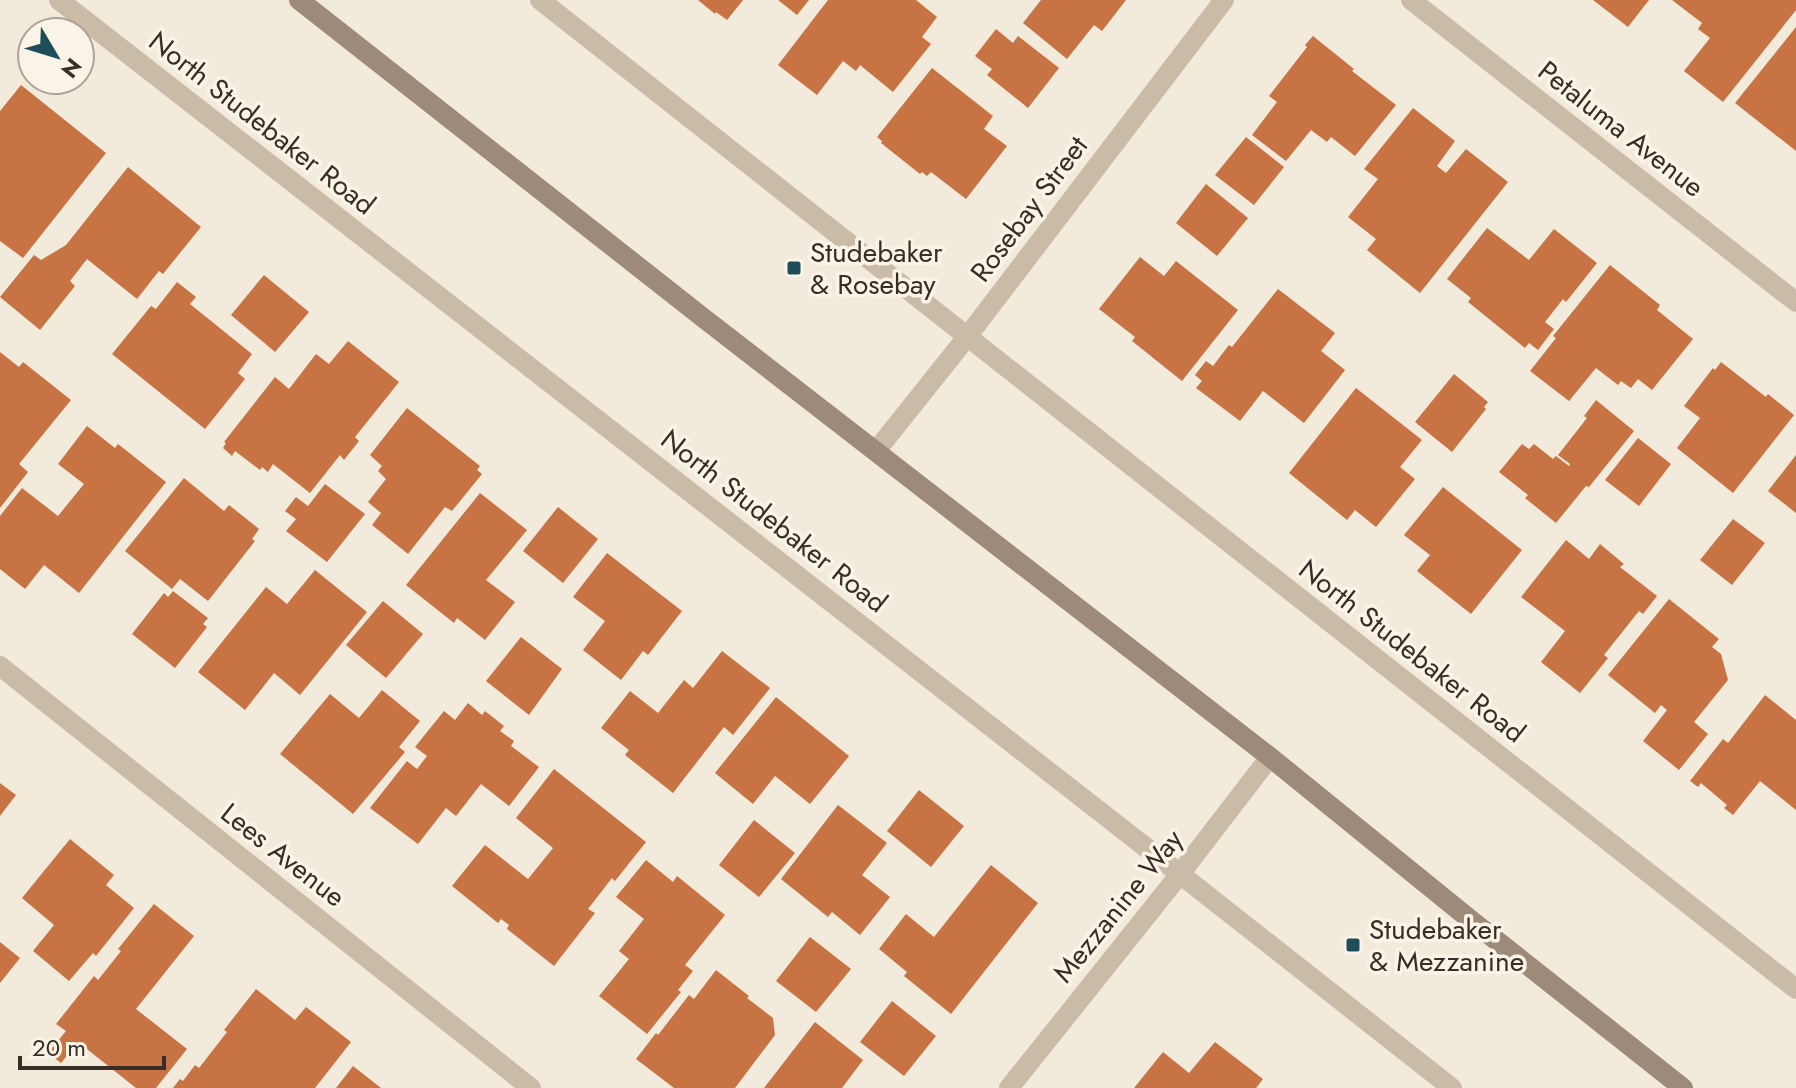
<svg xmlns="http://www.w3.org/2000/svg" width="1796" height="1088" viewBox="0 0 1796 1088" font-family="Jost,sans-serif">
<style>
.building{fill:#c77344}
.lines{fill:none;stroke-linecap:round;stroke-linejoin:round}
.minor{stroke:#cabba7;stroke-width:20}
.secondary{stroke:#9e8a78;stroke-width:20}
.poi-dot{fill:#1d4d58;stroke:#faf3e7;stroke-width:3}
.labels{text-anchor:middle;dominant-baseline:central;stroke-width:7;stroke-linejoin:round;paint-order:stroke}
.street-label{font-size:28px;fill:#362e27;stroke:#faf3e7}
.poi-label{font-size:28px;fill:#362e27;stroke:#faf3e7;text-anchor:start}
</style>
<rect width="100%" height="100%" fill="#f2eadb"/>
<!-- building -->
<g class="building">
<path d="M698,0H743L727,20L716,12L715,14Z"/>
<path d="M778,0H809L797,15Z"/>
<path d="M828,0H916L937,17L922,37L931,44L893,92L860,65L856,71L843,61L817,95L778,65Z"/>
<path d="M1041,0H1126L1102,31L1094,25L1067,59L1023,23Z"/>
<path d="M1593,0H1649L1628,27Z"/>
<path d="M1672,0H1796V10L1723,102L1684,71L1710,38L1698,29L1702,23Z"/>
<path d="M1796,27V151L1735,103Z"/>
<path d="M996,29L1013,43L1018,36L1059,68L1028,108L987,75L992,69L975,56Z"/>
<path d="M1313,36L1354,69L1352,71L1396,105L1355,156L1331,137L1327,142L1311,130L1286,161L1252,135L1277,102L1269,96L1307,47L1305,45Z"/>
<path d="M932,68L993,116L984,129L1007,146L966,199L931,172L927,176L922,172L920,174L881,143L882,141L877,137Z"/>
<path d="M21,85L106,153L23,258L0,241V111Z"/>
<path d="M1413,108L1455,141L1437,166L1446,173L1466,149L1508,182L1420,293L1367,250L1376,239L1348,217L1378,179L1364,169Z"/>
<path d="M1246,137L1284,167L1254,205L1215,175Z"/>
<path d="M128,167L201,227L163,274L159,271L137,299L87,259L70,281L75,286L40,330L0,297L34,255L41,260L66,245Z"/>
<path d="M1206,184L1248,218L1217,256L1176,223Z"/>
<path d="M1487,228L1529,260L1554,229L1597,263L1566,302L1563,299L1545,322L1554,329L1538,350L1529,343L1525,348L1468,302L1471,298L1447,279Z"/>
<path d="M1140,257L1164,276L1176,261L1238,310L1182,381L1132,341L1135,337L1099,309Z"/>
<path d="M1610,265L1660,305L1657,310L1693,339L1652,390L1638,379L1631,388L1621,381L1618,385L1596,368L1569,401L1530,371L1556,338L1553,336Z"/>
<path d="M264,275L309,312L275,352L231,315Z"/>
<path d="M177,282L196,297L190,304L252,354L238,373L245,379L205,429L112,354L151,306L156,309Z"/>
<path d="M1278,289L1335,333L1321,351L1345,370L1304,423L1263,391L1240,421L1196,388L1202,381L1195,375L1206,361L1213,366L1229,345L1232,347Z"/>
<path d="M348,341L399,382L355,437L359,441L344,460L340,455L310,493L273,464L268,472L262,467L260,470L235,451L232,456L223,448L226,443L224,442L275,377L289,389L316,354L329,364Z"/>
<path d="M0,352L19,367L23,362L71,400L19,464L28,472L0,508Z"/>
<path d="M1721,362L1766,397L1768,394L1794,415L1733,493L1677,448L1700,418L1684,406L1713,368L1715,370Z"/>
<path d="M1454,374L1488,402L1484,407L1486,409L1452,452L1415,422Z"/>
<path d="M1356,388L1422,440L1400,467L1415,479L1376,527L1355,510L1347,520L1289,473Z"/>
<path d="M1596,400L1634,431L1589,487L1586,486L1556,523L1525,498L1528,495L1499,472L1522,444L1529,449L1534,444L1553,459L1556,456L1569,466L1570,464L1558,455L1587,418L1584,416Z"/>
<path d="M407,408L480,466L477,470L482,474L452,511L445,507L408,554L372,525L381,513L368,502L386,479L378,471L382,466L370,455Z"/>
<path d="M87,426L115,448L118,444L166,482L79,593L44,565L25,589L0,569V516L22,488L58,516L84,484L58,464Z"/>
<path d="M1638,438L1671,464L1639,506L1605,480Z"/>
<path d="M1796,455V513L1768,491Z"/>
<path d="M184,478L224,511L229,505L259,529L252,539L255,541L208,601L180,579L172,589L125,551Z"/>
<path d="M325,484L365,514L327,562L286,531L296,519L285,511L296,497L308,506Z"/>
<path d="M1443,487L1522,550L1471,614L1417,571L1430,555L1404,535Z"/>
<path d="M480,493L527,530L486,580L515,602L485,640L457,618L454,623L406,585Z"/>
<path d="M558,507L598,539L563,583L523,551Z"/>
<path d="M1733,519L1765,543L1732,585L1700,560Z"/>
<path d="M1566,540L1589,559L1600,544L1624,564L1620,567L1657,596L1643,614L1639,611L1604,655L1608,658L1580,693L1541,662L1565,631L1521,597Z"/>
<path d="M607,553L682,611L648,655L643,651L621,680L583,650L605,621L573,597Z"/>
<path d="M315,570L367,612L300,695L274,673L245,710L198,672L266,587L287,604Z"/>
<path d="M173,591L208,618L203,624L207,627L175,668L132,634L164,593L168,597Z"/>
<path d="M1669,599L1719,639L1712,647L1721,654L1728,680L1694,722L1708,734L1679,770L1643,741L1667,710L1661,705L1655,713L1608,675Z"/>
<path d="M383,601L423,634L386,678L346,645Z"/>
<path d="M521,637L562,669L529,715L486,681Z"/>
<path d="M722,651L770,688L733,735L724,727L673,793L625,755L629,750L601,728L630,691L658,713L684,680L693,688Z"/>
<path d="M382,690L420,721L399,747L405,752L353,814L280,754L330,694L359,718Z"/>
<path d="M1765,695L1796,720V810L1760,781L1733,815L1724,808L1727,805L1701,783L1698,787L1690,781L1723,739L1728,743Z"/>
<path d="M776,697L849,756L810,804L775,776L753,804L715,773Z"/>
<path d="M468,703L482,715L485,711L504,726L500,731L514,741L511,746L539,767L509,806L481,784L456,816L446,808L418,844L370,808L407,761L417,769L427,756L415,747L444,711L455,720Z"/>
<path d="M554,769L646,842L615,881L612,878L588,909L595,913L554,966L507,929L509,925L501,919L498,923L452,886L485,845L528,879L553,848L516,818Z"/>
<path d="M0,783L16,795L0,816Z"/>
<path d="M919,790L964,826L931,867L887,831Z"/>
<path d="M838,805L887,843L862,875L890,897L860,935L832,912L828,917L781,879Z"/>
<path d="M754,820L795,853L759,897L719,865Z"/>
<path d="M70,839L114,875L106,885L134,908L96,956L93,953L69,981L33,951L54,925L22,898Z"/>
<path d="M646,860L673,882L677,876L725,915L685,965L693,971L678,990L681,992L647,1034L599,996L629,959L619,951L644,919L616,897Z"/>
<path d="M991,865L1038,903L951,1014L904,976L907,972L879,949L906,914L934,937Z"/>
<path d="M154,904L194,936L136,1009L187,1049L156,1088H136L78,1042L61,1063L48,1053L66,1031L56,1024L94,976L98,980L121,951L118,949Z"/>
<path d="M810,937L851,969L816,1012L776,981Z"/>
<path d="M0,942L20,958L0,983Z"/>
<path d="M716,970L749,996L747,998L773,1018L775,1035L735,1088H674L636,1059L656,1033L658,1035L689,995L694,999Z"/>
<path d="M256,989L295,1020L306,1007L351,1042L315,1088H173L180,1079L183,1081L195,1065L199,1068L227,1032L224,1030Z"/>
<path d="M892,1001L936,1036L904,1076L860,1042Z"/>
<path d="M815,1022L863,1060L842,1088H764Z"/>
<path d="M1215,1042L1263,1079L1256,1088H1134L1163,1052L1189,1073Z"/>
<path d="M353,1066L381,1088H336Z"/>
</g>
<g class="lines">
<!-- minor -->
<g class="minor">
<path d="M59,0L1180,874L1452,1088"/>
<path d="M540,0L1796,989"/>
<path d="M1411,0L1796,302"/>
<path d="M876,451L967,337L1224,0"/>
<path d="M0,666L531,1088"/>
<path d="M1009,1088L1180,874L1270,757"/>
</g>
<!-- secondary -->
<path class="secondary" d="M299,0L706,320L1270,757L1472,921L1683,1088"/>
</g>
<!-- markers -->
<g class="poi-dot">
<rect x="786" y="260" width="16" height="16" rx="4"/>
<rect x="1345" y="937" width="16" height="16" rx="4"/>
</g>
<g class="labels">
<!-- street labels -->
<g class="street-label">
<text transform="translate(262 123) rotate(38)">North Studebaker Road</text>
<text transform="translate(1621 129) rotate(38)">Petaluma Avenue</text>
<text transform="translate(1029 209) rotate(-53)">Rosebay Street</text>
<text transform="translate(774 521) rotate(38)">North Studebaker Road</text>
<text transform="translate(1412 651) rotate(38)">North Studebaker Road</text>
<text transform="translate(283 855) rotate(38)">Lees Avenue</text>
<text transform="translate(1118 906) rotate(-51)">Mezzanine Way</text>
</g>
<!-- poi labels -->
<g class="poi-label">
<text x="810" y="252">Studebaker<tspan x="810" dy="32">&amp; Rosebay</tspan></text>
<text x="1369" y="929">Studebaker<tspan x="1369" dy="32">&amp; Mezzanine</tspan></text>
</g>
</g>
<!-- north arrow -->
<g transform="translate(56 56) rotate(128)"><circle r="38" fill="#faf3e7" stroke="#aca49a" stroke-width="2"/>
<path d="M0-6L14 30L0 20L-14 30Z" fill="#1d4d58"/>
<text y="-12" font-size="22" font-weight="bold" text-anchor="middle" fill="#362e27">N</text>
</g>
<!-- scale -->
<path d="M20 1056v12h144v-12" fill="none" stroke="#362e27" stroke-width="4"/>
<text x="32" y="1056" font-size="24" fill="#362e27" stroke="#faf3e7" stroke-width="6" paint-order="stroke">20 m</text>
</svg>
